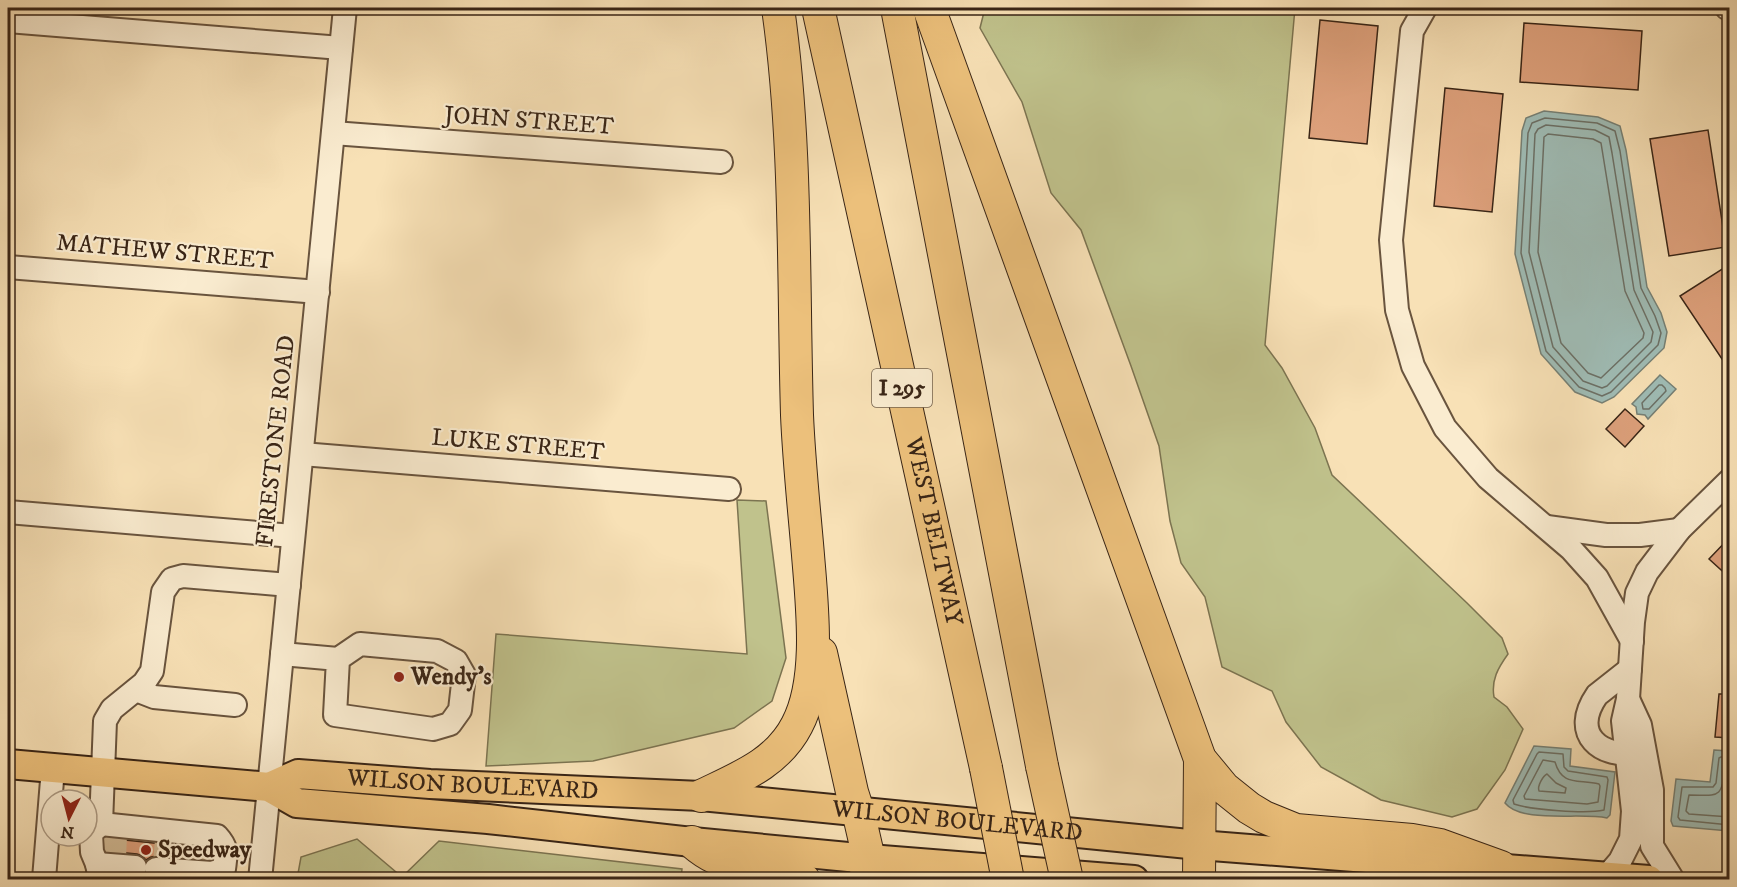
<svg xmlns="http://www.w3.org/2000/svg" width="1737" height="887" viewBox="0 0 1737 887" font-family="'IM FELL DW Pica',serif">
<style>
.green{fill:#c0c28c;stroke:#7c7451;stroke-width:1.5}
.water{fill:#9fbcb5;stroke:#768075;stroke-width:1.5}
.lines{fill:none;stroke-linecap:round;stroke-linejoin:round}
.shore{stroke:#6c7066;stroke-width:1.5}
.building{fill:#dda07b;stroke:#392516;stroke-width:1.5}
.minor-tunnel{stroke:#d2bb96;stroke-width:22;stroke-dasharray:22 11;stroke-linecap:butt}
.minor-casing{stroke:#69543e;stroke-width:26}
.major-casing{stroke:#392516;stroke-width:32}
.highway-casing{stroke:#392516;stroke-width:34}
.minor{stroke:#faecd0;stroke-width:22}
.major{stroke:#ecc07b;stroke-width:28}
.highway{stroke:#ecc07b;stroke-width:32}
.highway-bridge-casing{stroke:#392516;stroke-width:34;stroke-linecap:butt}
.highway-bridge{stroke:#ecc07b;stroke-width:32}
.poi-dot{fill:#8f2418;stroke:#faecd0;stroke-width:2}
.labels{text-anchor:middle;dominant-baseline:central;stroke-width:4.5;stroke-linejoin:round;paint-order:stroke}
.shield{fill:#faecd0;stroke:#73614e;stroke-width:1.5}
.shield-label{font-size:22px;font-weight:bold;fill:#392516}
.street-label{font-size:24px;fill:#392516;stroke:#faecd0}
.poi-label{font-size:24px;font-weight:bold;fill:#392516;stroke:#faecd0;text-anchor:start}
</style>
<rect width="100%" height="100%" fill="#f8e1b6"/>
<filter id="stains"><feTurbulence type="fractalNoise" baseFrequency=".00333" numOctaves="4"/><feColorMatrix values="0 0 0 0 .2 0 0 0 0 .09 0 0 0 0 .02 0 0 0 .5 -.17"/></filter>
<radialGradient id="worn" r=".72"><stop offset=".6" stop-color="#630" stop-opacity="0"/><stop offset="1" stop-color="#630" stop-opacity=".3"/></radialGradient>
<!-- green -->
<g class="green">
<path d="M985,8H1295L1265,345L1282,368L1315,428L1332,475L1467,603L1502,638L1508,654C1498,668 1491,680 1494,697L1507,707L1523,729L1505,770L1477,809L1452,817L1381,800L1321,767L1286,722L1272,691L1222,667L1205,597L1181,563L1170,521L1159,446L1131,366L1081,230L1051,193L1022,102L980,28Z"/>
<path d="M737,500L766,501L786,658L772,701L734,728L593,761L486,766L496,634L747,654Z"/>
<path d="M357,839L402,877L439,841L682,869L681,879H297L301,857Z"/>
</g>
<!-- water -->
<g class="water">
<path d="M1544,111L1598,117L1620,126L1626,150L1647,287L1661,313L1667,332L1664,348L1614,397L1602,403L1575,392L1541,354L1515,254L1522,131L1526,118Z"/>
<path d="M1660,375L1676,389L1648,419L1645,415L1637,414L1636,407L1632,404Z"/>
<path d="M1534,746L1571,749L1570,766L1615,772L1610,815L1607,818C1581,812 1522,824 1505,803Z"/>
<path d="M1714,750L1729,751V831L1673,826L1671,821L1676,779L1710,782Z"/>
</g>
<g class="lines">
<!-- shore -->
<g class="shore">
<path d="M1545,118L1597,123L1615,131L1620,151L1641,288L1655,316L1661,333L1658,345L1611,392L1602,396L1579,387L1546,351L1521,253L1528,133L1532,123Z"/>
<path d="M1546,125L1595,130L1609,137L1612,153L1634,290L1653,332L1651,342L1607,386L1602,388L1583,381L1553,347L1529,252L1535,134L1538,129Z"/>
<path d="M1548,134L1593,139L1601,143L1625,291L1644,333L1643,338L1601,378L1588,373L1561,343L1538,252L1544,137Z"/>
<path d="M1659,385H1662L1665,388L1666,391L1649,409H1643L1642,403Z"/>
<path d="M1539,752L1563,754L1564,767L1568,771L1607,777L1608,780L1604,810C1587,814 1531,810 1514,804L1513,800L1537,754Z"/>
<path d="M1730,757H1721L1719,758L1716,783L1713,787H1682L1678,817L1680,820L1730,825"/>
<path d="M1543,760L1555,762C1562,786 1577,779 1599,784L1600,786L1598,802L1587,804L1525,799L1524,796Z"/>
<path d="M1730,765L1726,767C1721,800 1719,795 1689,795L1686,811L1689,814L1730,817"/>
<path d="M1547,774L1556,783L1566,788L1565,793L1539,791C1537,786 1543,776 1547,774Z"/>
</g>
</g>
<!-- building -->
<g class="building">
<path d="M1320,20L1378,26L1367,144L1309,138Z"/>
<path d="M1524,23L1642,31L1638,90L1520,82Z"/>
<path d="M1445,88L1503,94L1492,212L1434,206Z"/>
<path d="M1708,130L1726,247L1669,256L1650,139Z"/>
<path d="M1730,264V371L1680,296Z"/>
<path d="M1625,409L1644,426L1625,447L1606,429Z"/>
<path d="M1730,537V578L1709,559Z"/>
<path d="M1719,694H1730V738L1715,737Z"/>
<path d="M106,838L210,849L212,853V859L157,856L151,857L146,860L142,856L137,854L106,851Z"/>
</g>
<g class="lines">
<!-- minor-tunnel -->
<g class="minor-tunnel">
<path d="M115,858L116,835"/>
<path d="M164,863L166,840"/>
<path d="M185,864L187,841"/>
<path d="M206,866L208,843"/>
</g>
<defs>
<g id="minor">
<path d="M1425,8L1412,31L1391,240L1397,310L1413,366L1445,428L1488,478L1571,549L1597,578L1632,641"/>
<path d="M1727,8L1730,9"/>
<path d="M8,21L341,48"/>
<path d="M333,133L721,162"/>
<path d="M8,267L318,292"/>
<path d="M302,454L729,489"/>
<path d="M8,512L293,536"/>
<path d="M1547,527L1606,535H1640L1679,530"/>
<path d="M282,654L338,659L360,644L437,651L456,661L464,675L460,710L450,724L433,729L335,715L338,659"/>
<path d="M1630,669L1597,695C1570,734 1600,759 1640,753"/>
<path d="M136,690L154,697L235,705"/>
<path d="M1628,699L1633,622L1637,593L1647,572L1679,530L1730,480"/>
<path d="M101,824L217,836C228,848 226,853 224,869L212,873"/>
<path d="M97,864L135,867"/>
<path d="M156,869L212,873L211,880"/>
<path d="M1607,876L1620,861L1631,839L1633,811L1623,721L1628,699L1640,725L1652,790V846L1673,880"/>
<path d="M44,879L53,768"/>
<path d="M100,880L97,864L92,852L91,833L101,824L105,721L112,709L144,683L152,671L163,592L172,579L183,576L289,585"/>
<path d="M260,880L345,8"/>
</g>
<g id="major">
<path d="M8,764L269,787L297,803L488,819L692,842L869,859L1134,880"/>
<path id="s1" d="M269,787L298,774L430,784L701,796L1199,845L1649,880"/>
</g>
<g id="highway">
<path id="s2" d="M818,8L986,768"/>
<path d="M897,8L1042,766"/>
<path d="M929,8L1200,759L1224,788L1249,808L1264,817L1296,830L1412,840L1440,845L1501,867"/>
<path d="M821,653L852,792L858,811L869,859L865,880"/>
<path d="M701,796C738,778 777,764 797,725C821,680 812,605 808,555C804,508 799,462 797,415C793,279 797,142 778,8"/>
<path d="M692,842C700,849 707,854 716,858C745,869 778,861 804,880"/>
<path d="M1199,880L1200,759"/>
</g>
</defs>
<!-- minor casing -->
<use href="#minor" class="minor-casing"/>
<!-- major casing -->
<use href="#major" class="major-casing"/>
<!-- highway casing -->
<use href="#highway" class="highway-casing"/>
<!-- minor -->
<use href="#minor" class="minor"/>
<!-- major -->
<use href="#major" class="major"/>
<!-- highway -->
<use href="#highway" class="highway"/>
<defs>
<g id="highway-bridge">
<path d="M1042,766L1067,880"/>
<path d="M986,768L1008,880"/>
</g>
</defs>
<!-- highway-bridge casing -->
<use href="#highway-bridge" class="highway-bridge-casing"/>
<!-- highway-bridge -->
<use href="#highway-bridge" class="highway-bridge"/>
</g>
<!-- markers -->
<g class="poi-dot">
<circle cx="399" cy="677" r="6"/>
<circle cx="146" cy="850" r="6"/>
</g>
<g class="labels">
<!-- shield labels -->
<rect class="shield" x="872" y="369" width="60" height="38" rx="4.5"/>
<g class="shield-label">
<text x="902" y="388">I 295</text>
</g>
<!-- street labels -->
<g class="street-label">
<text transform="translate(529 121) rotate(4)">JOHN STREET</text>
<text transform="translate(165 252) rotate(5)">MATHEW STREET</text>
<text transform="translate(276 441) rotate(-84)">FIRESTONE ROAD</text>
<text transform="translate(518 445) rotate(5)">LUKE STREET</text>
<text stroke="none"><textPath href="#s2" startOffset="536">WEST BELTWAY</textPath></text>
<text stroke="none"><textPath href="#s1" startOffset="207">WILSON BOULEVARD</textPath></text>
<text stroke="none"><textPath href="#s1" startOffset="693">WILSON BOULEVARD</textPath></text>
</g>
<!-- poi labels -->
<g class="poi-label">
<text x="411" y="677">Wendy's</text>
<text x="158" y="850">Speedway</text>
</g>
</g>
<!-- margin -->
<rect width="1737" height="887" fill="none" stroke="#f8e1b6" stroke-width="30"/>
<rect x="9" y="9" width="1719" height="869" fill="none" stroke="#392516" stroke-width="3"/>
<rect x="15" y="15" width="1707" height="857" fill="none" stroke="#392516" stroke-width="1.5"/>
<!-- north arrow -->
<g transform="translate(69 818) rotate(186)"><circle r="28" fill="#faecd0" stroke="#ad9c86" stroke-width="1.5"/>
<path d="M0-4.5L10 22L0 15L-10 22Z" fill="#8f2418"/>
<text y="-9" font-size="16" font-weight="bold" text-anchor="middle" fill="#392516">N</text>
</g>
<rect width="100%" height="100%" filter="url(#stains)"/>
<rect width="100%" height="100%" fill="url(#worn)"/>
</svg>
